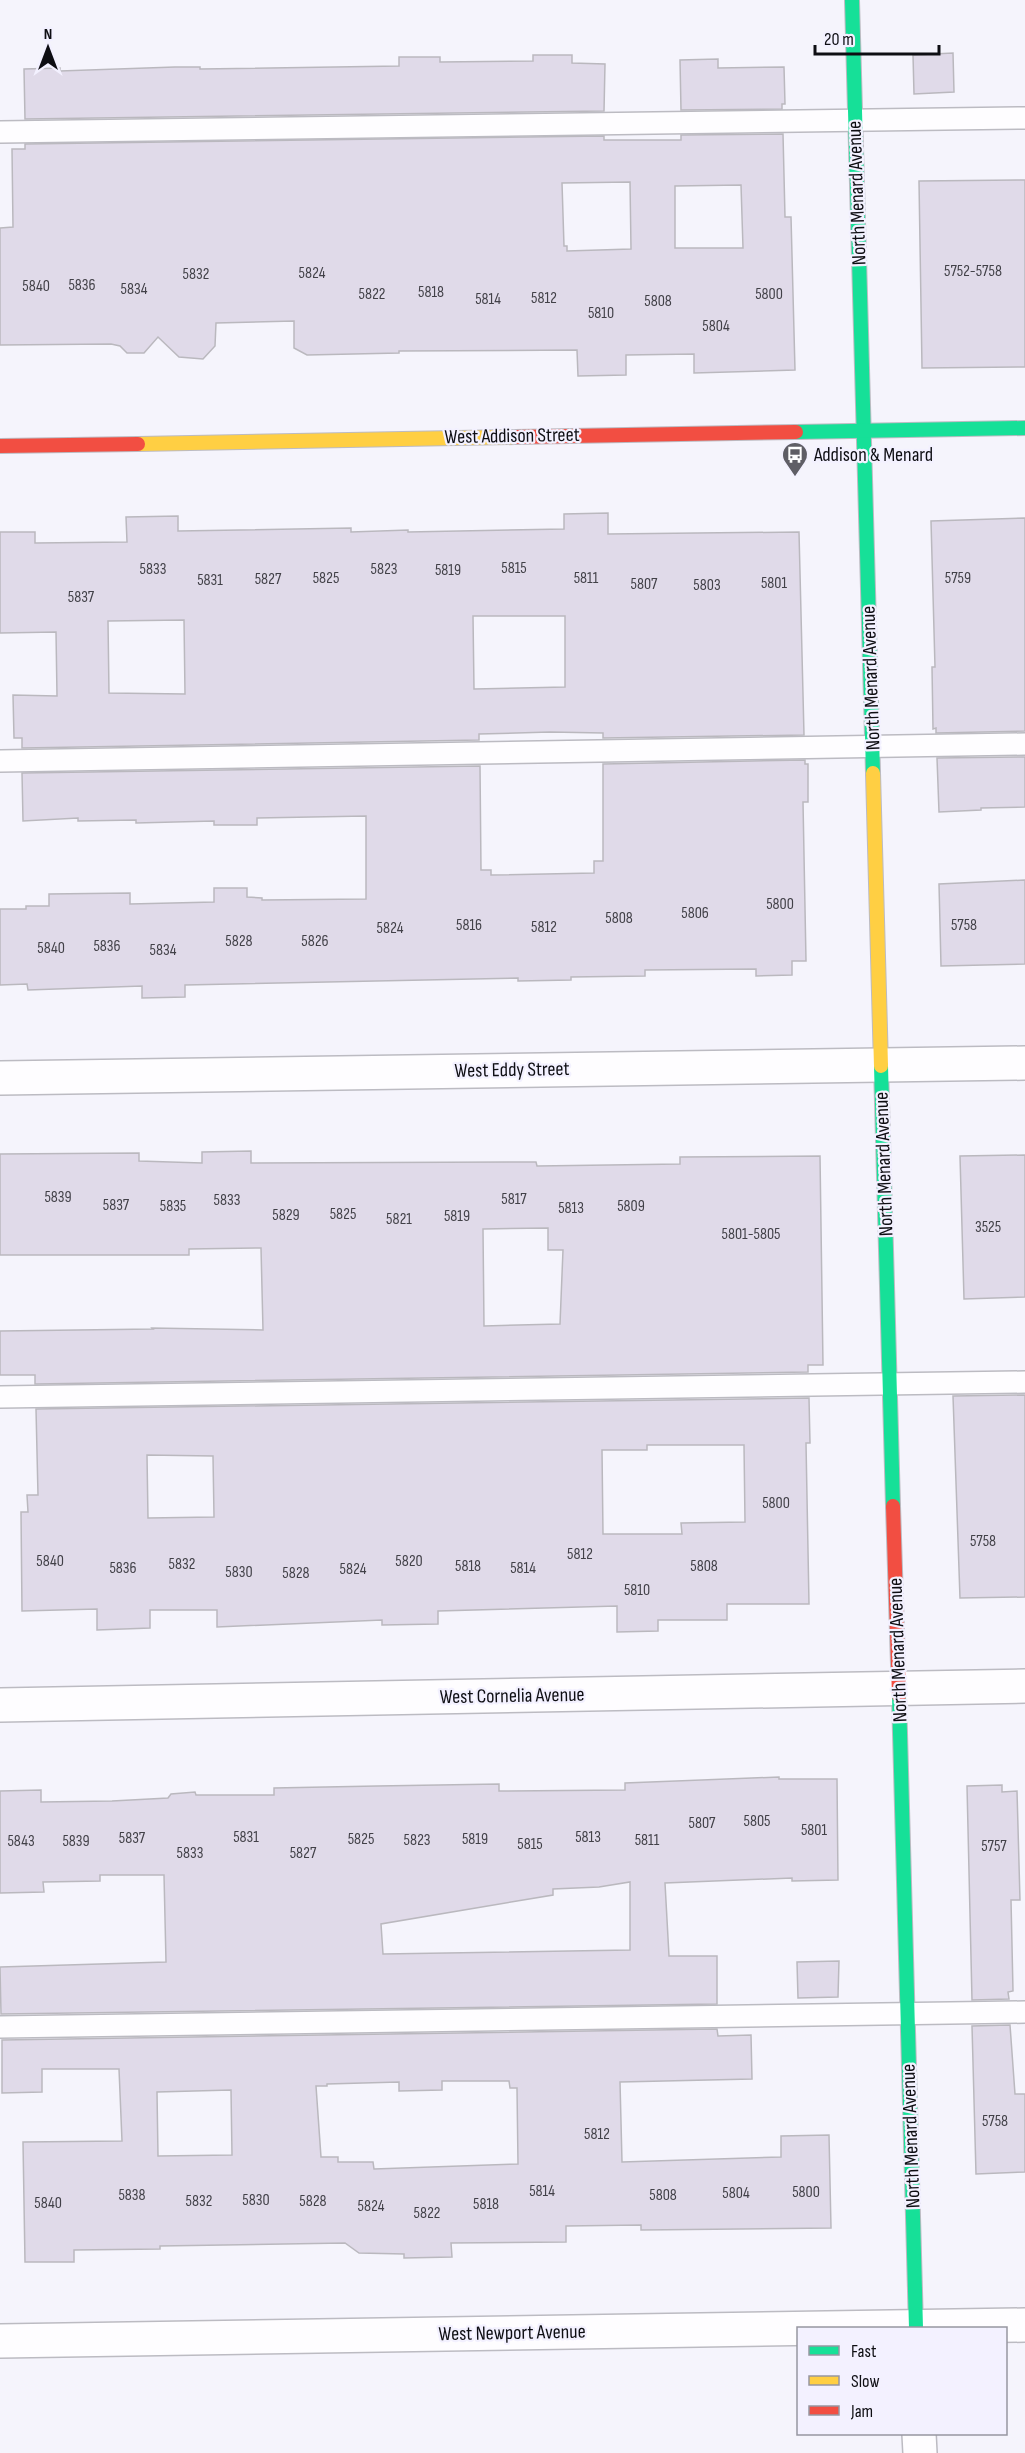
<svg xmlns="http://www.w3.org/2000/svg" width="1025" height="2453" viewBox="0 0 1025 2453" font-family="'Sofia Sans Condensed',sans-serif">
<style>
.building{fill:#e0dae9;stroke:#bab8be;stroke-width:1.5;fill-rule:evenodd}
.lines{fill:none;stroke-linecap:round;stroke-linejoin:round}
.lane-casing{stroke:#bcbbc2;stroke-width:24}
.street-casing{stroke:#bcbbc2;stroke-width:36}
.fast-casing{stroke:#bcbbc2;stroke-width:16}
.slow-casing{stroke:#bcbbc2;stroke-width:16}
.jam-casing{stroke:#bcbbc2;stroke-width:16}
.lane{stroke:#fefdff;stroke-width:21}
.street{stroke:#fefdff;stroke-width:33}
.fast{stroke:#16e098;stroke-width:14}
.slow{stroke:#ffcf43;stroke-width:14}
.jam{stroke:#f24e42;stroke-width:14}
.labels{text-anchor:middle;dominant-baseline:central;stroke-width:4.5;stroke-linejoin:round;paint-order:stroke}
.number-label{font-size:16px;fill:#424148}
.street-label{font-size:20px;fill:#0e0e13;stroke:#f3f1ff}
.poi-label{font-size:20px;fill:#0e0e13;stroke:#f3f1ff;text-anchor:start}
</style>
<rect width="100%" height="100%" fill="#f5f4fc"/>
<!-- building -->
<g class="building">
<path d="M953,53L954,92L914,94L913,55Z"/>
<path d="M533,55H572V63L605,64L604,111L25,119L24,69L60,68V71L175,67H200V69L399,66V57H440V62L533,61Z"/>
<path d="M718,59V68L784,67L785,104H782V109L681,110L680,60Z"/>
<path d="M783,134L785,217H791L795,370L694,373V354L626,355V375L578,376L577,350L399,351V353L307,355L294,348V321L216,323L215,346L203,359L179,357L158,337L144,353H127L120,346L111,344L0,345V228L13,227L12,149H25V144L604,136V140H681V135ZM630,182L631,249L567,251V246H564L562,183ZM741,185L743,248H675V186Z"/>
<path d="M1025,180V367L922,368L919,181Z"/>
<path d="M608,513V534L799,532L804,735L603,738V733L550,732L479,734V740L22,748V738H14L13,695L57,696L56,632L0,633V532H35V543L127,542L126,517L178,516V531L351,528V532L408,530V532L564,529V514ZM473,616H565V687L474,689ZM184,620L185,694L109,693L108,621Z"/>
<path d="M1025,518V731L936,733V728L933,729L932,667H935L931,521Z"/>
<path d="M1025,757V807L981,808V810L939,812L937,758Z"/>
<path d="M805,760V764H808V802H803L806,961H792V975L756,976V969L645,970V976L571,977V980L518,981V978L185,985V997L142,998V986L28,990L27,984L0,985V909H26V906H49V894L130,893V904L214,902V888H247V897L262,898V900L366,899V816L257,818V825H214V821L136,823V820L78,821V818L23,821L22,773L480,766L481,870H491V875L594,873V861H603V764Z"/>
<path d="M1025,880V964L941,966L939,884Z"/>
<path d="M251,1151V1163L536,1162L537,1166L680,1164V1157L820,1156L823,1365H808V1372L35,1384V1375H0V1331L153,1329L152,1328L263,1330L261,1248L189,1249V1255H0V1154L139,1153V1161L202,1163V1152ZM548,1228V1250H563L560,1324L484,1326L483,1229Z"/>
<path d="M1025,1155V1297L964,1299L960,1156Z"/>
<path d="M1025,1395V1597L960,1598L953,1396Z"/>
<path d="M809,1398L810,1443H806L809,1604H727V1620H658V1631L617,1632V1606L438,1611V1624L382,1625V1620L217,1627V1610H150V1628L97,1630V1609L22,1611L21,1512H28L27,1495H38L36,1409ZM647,1445H744L745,1522L681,1523L682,1534H603L602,1450H647ZM147,1455L213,1456L214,1517L148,1518Z"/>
<path d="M779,1777V1779H837L838,1880L792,1881V1878L665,1883L669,1956H717V2004L1,2014L0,1967L166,1962L164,1875H100V1881L43,1882L44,1892L0,1893V1791L41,1790V1802L112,1801L168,1798L171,1794L195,1792L196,1795H274V1788L377,1786L499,1784V1791L625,1790V1783ZM630,1882V1950L383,1954L381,1924L553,1895V1889L599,1887Z"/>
<path d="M1002,1785V1792L1017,1791L1020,1900H1011L1013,1991L1008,1992L1009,1999L972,2000L967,1786Z"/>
<path d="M839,1961L838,1997L798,1998L797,1962Z"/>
<path d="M1010,2025L1015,2094H1025V2172L976,2174L972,2026Z"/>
<path d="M717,2029L718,2036L751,2035L752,2079L620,2082L622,2162L781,2157V2136L829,2135L831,2228L641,2230V2225L566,2226V2242L451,2243L452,2257L404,2258V2254L359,2253L345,2243L160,2246V2249L74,2250V2262H25L23,2142L122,2141L119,2069H42V2092L2,2093V2040ZM442,2081H509L510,2088H517L518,2164L374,2169L373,2162H338V2157H321L316,2086H327V2084L399,2082V2091L442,2090ZM231,2090L232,2155L158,2156L157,2092Z"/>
</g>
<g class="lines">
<defs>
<g id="lane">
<path d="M0,132L1025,118"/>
<path d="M0,761L1025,744"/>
<path d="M0,1397L1025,1382"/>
<path d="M0,2027L1025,2012"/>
</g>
<g id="street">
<path d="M0,1078L1025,1063"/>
<path d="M0,1705L1025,1686"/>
<path d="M0,2341L1025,2325"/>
<path d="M919,2434L920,2453"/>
</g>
<g id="fast">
<path d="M852,0L873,773"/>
<path d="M796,432L1025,428"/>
<path d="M881,1066L893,1506"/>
<path d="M899,1696L916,2328"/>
</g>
<g id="slow">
<path d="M138,444L515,437"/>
<path d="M873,773L881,1066"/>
</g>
<g id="jam">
<path d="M515,437L796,432"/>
<path d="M0,446L138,444"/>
<path d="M893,1506L899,1696"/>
</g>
</defs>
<!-- lane casing -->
<use href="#lane" class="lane-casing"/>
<!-- street casing -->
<use href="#street" class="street-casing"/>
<!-- fast casing -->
<use href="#fast" class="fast-casing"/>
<!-- slow casing -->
<use href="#slow" class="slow-casing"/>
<!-- jam casing -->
<use href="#jam" class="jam-casing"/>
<!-- lane -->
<use href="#lane" class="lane"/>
<!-- street -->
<use href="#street" class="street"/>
<!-- fast -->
<use href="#fast" class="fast"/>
<!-- slow -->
<use href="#slow" class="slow"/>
<!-- jam -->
<use href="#jam" class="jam"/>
</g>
<!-- icons -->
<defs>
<symbol id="bus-pin" viewBox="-11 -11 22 30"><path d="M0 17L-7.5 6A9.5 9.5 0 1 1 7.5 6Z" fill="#5f5e65" stroke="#f3f1ff"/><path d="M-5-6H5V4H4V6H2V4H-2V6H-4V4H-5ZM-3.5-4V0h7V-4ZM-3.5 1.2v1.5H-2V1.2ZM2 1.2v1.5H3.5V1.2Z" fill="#fff"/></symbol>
</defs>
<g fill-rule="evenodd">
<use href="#bus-pin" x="780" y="440" width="30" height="40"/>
</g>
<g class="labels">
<!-- number labels -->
<g class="number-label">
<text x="973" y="271">5752-5758</text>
<text x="312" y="273">5824</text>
<text x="196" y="274">5832</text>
<text x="82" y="285">5836</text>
<text x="36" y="286">5840</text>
<text x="134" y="289">5834</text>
<text x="431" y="292">5818</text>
<text x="372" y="294">5822</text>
<text x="769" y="294">5800</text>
<text x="544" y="298">5812</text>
<text x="488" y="299">5814</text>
<text x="658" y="301">5808</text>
<text x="601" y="313">5810</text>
<text x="716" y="326">5804</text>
<text x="514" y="568">5815</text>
<text x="153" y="569">5833</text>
<text x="384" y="569">5823</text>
<text x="448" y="570">5819</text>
<text x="326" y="578">5825</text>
<text x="586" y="578">5811</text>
<text x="958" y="578">5759</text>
<text x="268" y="579">5827</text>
<text x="210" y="580">5831</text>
<text x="774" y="583">5801</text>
<text x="644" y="584">5807</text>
<text x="707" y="585">5803</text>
<text x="81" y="597">5837</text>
<text x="780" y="904">5800</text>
<text x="695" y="913">5806</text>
<text x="619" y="918">5808</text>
<text x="469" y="925">5816</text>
<text x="964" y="925">5758</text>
<text x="544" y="927">5812</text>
<text x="390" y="928">5824</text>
<text x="239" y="941">5828</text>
<text x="315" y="941">5826</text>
<text x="107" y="946">5836</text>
<text x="51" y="948">5840</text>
<text x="163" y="950">5834</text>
<text x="58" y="1197">5839</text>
<text x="514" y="1199">5817</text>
<text x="227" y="1200">5833</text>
<text x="116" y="1205">5837</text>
<text x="173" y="1206">5835</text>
<text x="631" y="1206">5809</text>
<text x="571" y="1208">5813</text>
<text x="343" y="1214">5825</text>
<text x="286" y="1215">5829</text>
<text x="457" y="1216">5819</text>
<text x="399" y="1219">5821</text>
<text x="988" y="1227">3525</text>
<text x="751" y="1234">5801-5805</text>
<text x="776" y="1503">5800</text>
<text x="983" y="1541">5758</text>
<text x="580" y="1554">5812</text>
<text x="50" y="1561">5840</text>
<text x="409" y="1561">5820</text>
<text x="182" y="1564">5832</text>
<text x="468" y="1566">5818</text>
<text x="704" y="1566">5808</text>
<text x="123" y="1568">5836</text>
<text x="523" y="1568">5814</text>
<text x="353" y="1569">5824</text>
<text x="239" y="1572">5830</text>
<text x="296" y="1573">5828</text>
<text x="637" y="1590">5810</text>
<text x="757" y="1821">5805</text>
<text x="702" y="1823">5807</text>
<text x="814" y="1830">5801</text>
<text x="246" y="1837">5831</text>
<text x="588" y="1837">5813</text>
<text x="132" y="1838">5837</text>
<text x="361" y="1839">5825</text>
<text x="475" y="1839">5819</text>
<text x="417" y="1840">5823</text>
<text x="647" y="1840">5811</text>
<text x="21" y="1841">5843</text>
<text x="76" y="1841">5839</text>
<text x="530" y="1844">5815</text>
<text x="994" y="1846">5757</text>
<text x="190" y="1853">5833</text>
<text x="303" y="1853">5827</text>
<text x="995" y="2121">5758</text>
<text x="597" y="2134">5812</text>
<text x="542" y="2191">5814</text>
<text x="806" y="2192">5800</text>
<text x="736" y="2193">5804</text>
<text x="132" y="2195">5838</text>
<text x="663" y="2195">5808</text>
<text x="256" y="2200">5830</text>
<text x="199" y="2201">5832</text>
<text x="313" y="2201">5828</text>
<text x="48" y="2203">5840</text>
<text x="486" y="2204">5818</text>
<text x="371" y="2206">5824</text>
<text x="427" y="2213">5822</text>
</g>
<!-- street labels -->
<g class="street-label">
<text transform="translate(857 193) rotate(-92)">North Menard Avenue</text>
<text transform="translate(512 436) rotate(-1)">West Addison Street</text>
<text transform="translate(871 678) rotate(-92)">North Menard Avenue</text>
<text transform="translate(512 1070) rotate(-1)">West Eddy Street</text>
<text transform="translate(884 1164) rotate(-92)">North Menard Avenue</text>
<text transform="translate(898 1650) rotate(-92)">North Menard Avenue</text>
<text transform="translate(512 1696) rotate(-1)">West Cornelia Avenue</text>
<text transform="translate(911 2136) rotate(-92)">North Menard Avenue</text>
<text transform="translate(512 2333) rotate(-1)">West Newport Avenue</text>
</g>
<!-- poi labels -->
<g class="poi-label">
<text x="814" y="455">Addison &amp; Menard</text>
</g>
</g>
<!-- legend -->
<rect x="797" y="2327" width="210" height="108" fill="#f3f1ff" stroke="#9796a1" stroke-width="1.5"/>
<rect x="809" y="2346" width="30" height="9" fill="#16e098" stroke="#9796a1" stroke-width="1.5"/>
<text x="851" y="2357" font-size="18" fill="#0e0e13">Fast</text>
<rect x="809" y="2376" width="30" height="9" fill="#ffcf43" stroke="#9796a1" stroke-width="1.5"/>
<text x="851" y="2387" font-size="18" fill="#0e0e13">Slow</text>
<rect x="809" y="2406" width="30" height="9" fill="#f24e42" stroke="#9796a1" stroke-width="1.5"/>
<text x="851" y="2417" font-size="18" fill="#0e0e13">Jam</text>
<!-- north arrow -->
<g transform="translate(48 48)" stroke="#f3f1ff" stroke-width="4.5" paint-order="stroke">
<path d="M0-4.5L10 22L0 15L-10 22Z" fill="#0e0e13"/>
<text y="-9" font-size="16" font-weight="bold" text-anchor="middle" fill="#0e0e13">N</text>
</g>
<!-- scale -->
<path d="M815 45v9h124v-9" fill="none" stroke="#0e0e13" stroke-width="3"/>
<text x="824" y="45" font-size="18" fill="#0e0e13" stroke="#f3f1ff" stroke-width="4.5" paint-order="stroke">20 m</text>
</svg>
